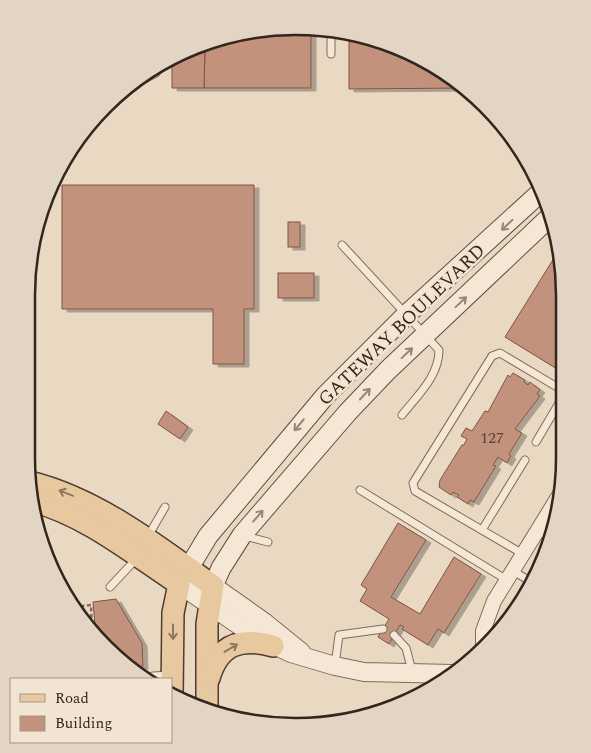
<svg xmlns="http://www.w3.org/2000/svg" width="591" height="753" viewBox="0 0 591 753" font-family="Spectral,serif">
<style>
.building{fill:#c3927d;stroke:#7d5444;filter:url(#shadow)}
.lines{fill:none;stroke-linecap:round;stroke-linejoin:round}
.service-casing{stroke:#816b5c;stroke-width:9}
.minor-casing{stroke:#816b5c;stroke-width:16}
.tertiary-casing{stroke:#816b5c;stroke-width:20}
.secondary-casing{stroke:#634d3f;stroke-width:21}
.primary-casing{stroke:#4f3b30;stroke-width:24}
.path{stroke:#816b5c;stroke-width:2.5;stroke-dasharray:4 2.5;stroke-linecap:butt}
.service{stroke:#f4e7d5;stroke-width:7}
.minor{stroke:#f4e7d5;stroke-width:14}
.tertiary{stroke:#f4e7d5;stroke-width:18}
.secondary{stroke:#f4e7d5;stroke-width:19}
.primary{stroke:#e8c89e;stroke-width:21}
.oneway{stroke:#93867a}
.oneway2{stroke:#8d775e}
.labels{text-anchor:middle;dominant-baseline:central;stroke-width:5;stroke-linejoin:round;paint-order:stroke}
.number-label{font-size:16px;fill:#564136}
.street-label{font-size:19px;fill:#32261e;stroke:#f1e4d2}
.rim{fill:none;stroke:#32261e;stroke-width:2.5}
</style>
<defs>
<filter id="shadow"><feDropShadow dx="5" dy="3" stdDeviation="0" flood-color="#0004"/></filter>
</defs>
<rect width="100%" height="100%" fill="#e9d9c3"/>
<!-- building -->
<g class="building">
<path d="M260,29L311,32V88H204L205,47Z"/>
<path d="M349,34L365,35L459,82L465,88L349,89Z"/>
<path d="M205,47L204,88H172V58Z"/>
<path d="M62,185H254V309H244V364H213V309H62Z"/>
<rect x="288" y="222" width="12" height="25"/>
<path d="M559,250L564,278L562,372L505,337Z"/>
<rect x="278" y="273" width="36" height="25"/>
<path d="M513,373L525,380L524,382L528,385L530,382L540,390L537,394L540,396L515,429L522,433L509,454L511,456L507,463L498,457L493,465L496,466L474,502L470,500L468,504L457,497L459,495L453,492L451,495L439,487L440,480L462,445H464L467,439L461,436L466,428L472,431L485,411L488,412L508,375L510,377Z"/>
<path d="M166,411L188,427L180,439L158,424Z"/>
<path d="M398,523L426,540L391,597L420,614L454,557L481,574L444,633L438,629L428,645L402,629L404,627L400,625L389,644L378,637L389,619L360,601L367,589L361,585Z"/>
<path d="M116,599L142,643L143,666L130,667L105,648L96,636L93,602Z"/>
</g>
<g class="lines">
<defs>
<g id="service">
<path d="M331,54V33"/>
<path d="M140,81L156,73L162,62"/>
<path d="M342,245L439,350C439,376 418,395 402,415"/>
<path d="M536,442L562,398"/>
<path d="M360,490L507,580"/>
<path d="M482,530L525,460"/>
<path d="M537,531L549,536"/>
<path d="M245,536L268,542"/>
<path d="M147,538L165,507"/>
<path d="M523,554L415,491L413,483L492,356L500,353L562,390"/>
<path d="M513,571L530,581"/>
<path d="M110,587L137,558"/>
<path d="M394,635L406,648L412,671"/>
<path d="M335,665L339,635L383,629"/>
<path d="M153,676L170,675"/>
</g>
<path id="minor" d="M483,649V631L494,601L560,494"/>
<g id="tertiary">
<path d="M179,584L255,636L291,653L335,666L364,672L453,674"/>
<path d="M213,586L264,622L301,652"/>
</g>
<g id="secondary">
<path d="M181,581L208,536L325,396L406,315L542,191"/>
<path d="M213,586L221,568L242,535L348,412L388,370L552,215"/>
</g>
<g id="primary">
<path d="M29,482C96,498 158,546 213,586L207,624V710"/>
<path d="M32,501C86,515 133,554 179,584L173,613L172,695"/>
<path d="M209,678C219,644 241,637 273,646"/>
</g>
</defs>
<!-- service casing -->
<use href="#service" class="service-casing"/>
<!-- minor casing -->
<use href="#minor" class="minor-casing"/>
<!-- tertiary casing -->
<use href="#tertiary" class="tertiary-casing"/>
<!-- secondary casing -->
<use href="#secondary" class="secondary-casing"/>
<!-- primary casing -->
<use href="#primary" class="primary-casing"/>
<!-- path -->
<g class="path">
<path d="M74,607L91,605L92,631"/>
<path d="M133,669L146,668"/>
</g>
<!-- service -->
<use href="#service" class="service"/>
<!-- minor -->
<use href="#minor" class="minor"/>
<!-- tertiary -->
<use href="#tertiary" class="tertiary"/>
<!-- secondary -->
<use href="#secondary" class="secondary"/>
<!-- primary -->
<use href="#primary" class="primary"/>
</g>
<!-- one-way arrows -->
<defs><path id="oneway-shaft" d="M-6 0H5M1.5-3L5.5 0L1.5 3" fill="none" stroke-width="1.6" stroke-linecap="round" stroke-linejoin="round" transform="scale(1.25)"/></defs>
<g class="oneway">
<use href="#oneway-shaft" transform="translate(507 225) rotate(137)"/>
<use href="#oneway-shaft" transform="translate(461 302) rotate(-43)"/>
<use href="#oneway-shaft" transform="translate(407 353) rotate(-43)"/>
<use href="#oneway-shaft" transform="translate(365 394) rotate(-47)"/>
<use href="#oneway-shaft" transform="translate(299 425) rotate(130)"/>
<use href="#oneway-shaft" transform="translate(258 516) rotate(-49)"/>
</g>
<g class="oneway2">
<use href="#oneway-shaft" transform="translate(66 493) rotate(-158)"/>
<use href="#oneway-shaft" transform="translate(173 632) rotate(90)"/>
<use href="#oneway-shaft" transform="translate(231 648) rotate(-31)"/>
</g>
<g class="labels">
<!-- number labels -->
<g class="number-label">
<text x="492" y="438">127</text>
</g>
<!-- street labels -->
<g class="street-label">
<text transform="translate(402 325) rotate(-44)">GATEWAY BOULEVARD</text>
</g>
</g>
<!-- crop -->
<path d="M0 0H591V753H0ZM295 35H296A260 260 0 0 1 556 295V458A260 260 0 0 1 296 718H295A260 260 0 0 1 35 458V295A260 260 0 0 1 295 35Z" fill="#e2d5c4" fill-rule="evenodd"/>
<path class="rim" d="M295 35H296A260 260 0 0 1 556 295V458A260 260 0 0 1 296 718H295A260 260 0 0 1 35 458V295A260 260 0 0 1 295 35Z"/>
<!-- legend -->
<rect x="10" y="678" width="162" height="65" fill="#f1e4d2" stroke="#a5988a"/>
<rect x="20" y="694" width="25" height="8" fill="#e8c89e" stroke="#a5988a"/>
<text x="55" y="703" font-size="15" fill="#32261e">Road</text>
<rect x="20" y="716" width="25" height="15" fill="#c3927d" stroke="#a5988a"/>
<text x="55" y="728" font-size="15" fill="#32261e">Building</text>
</svg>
